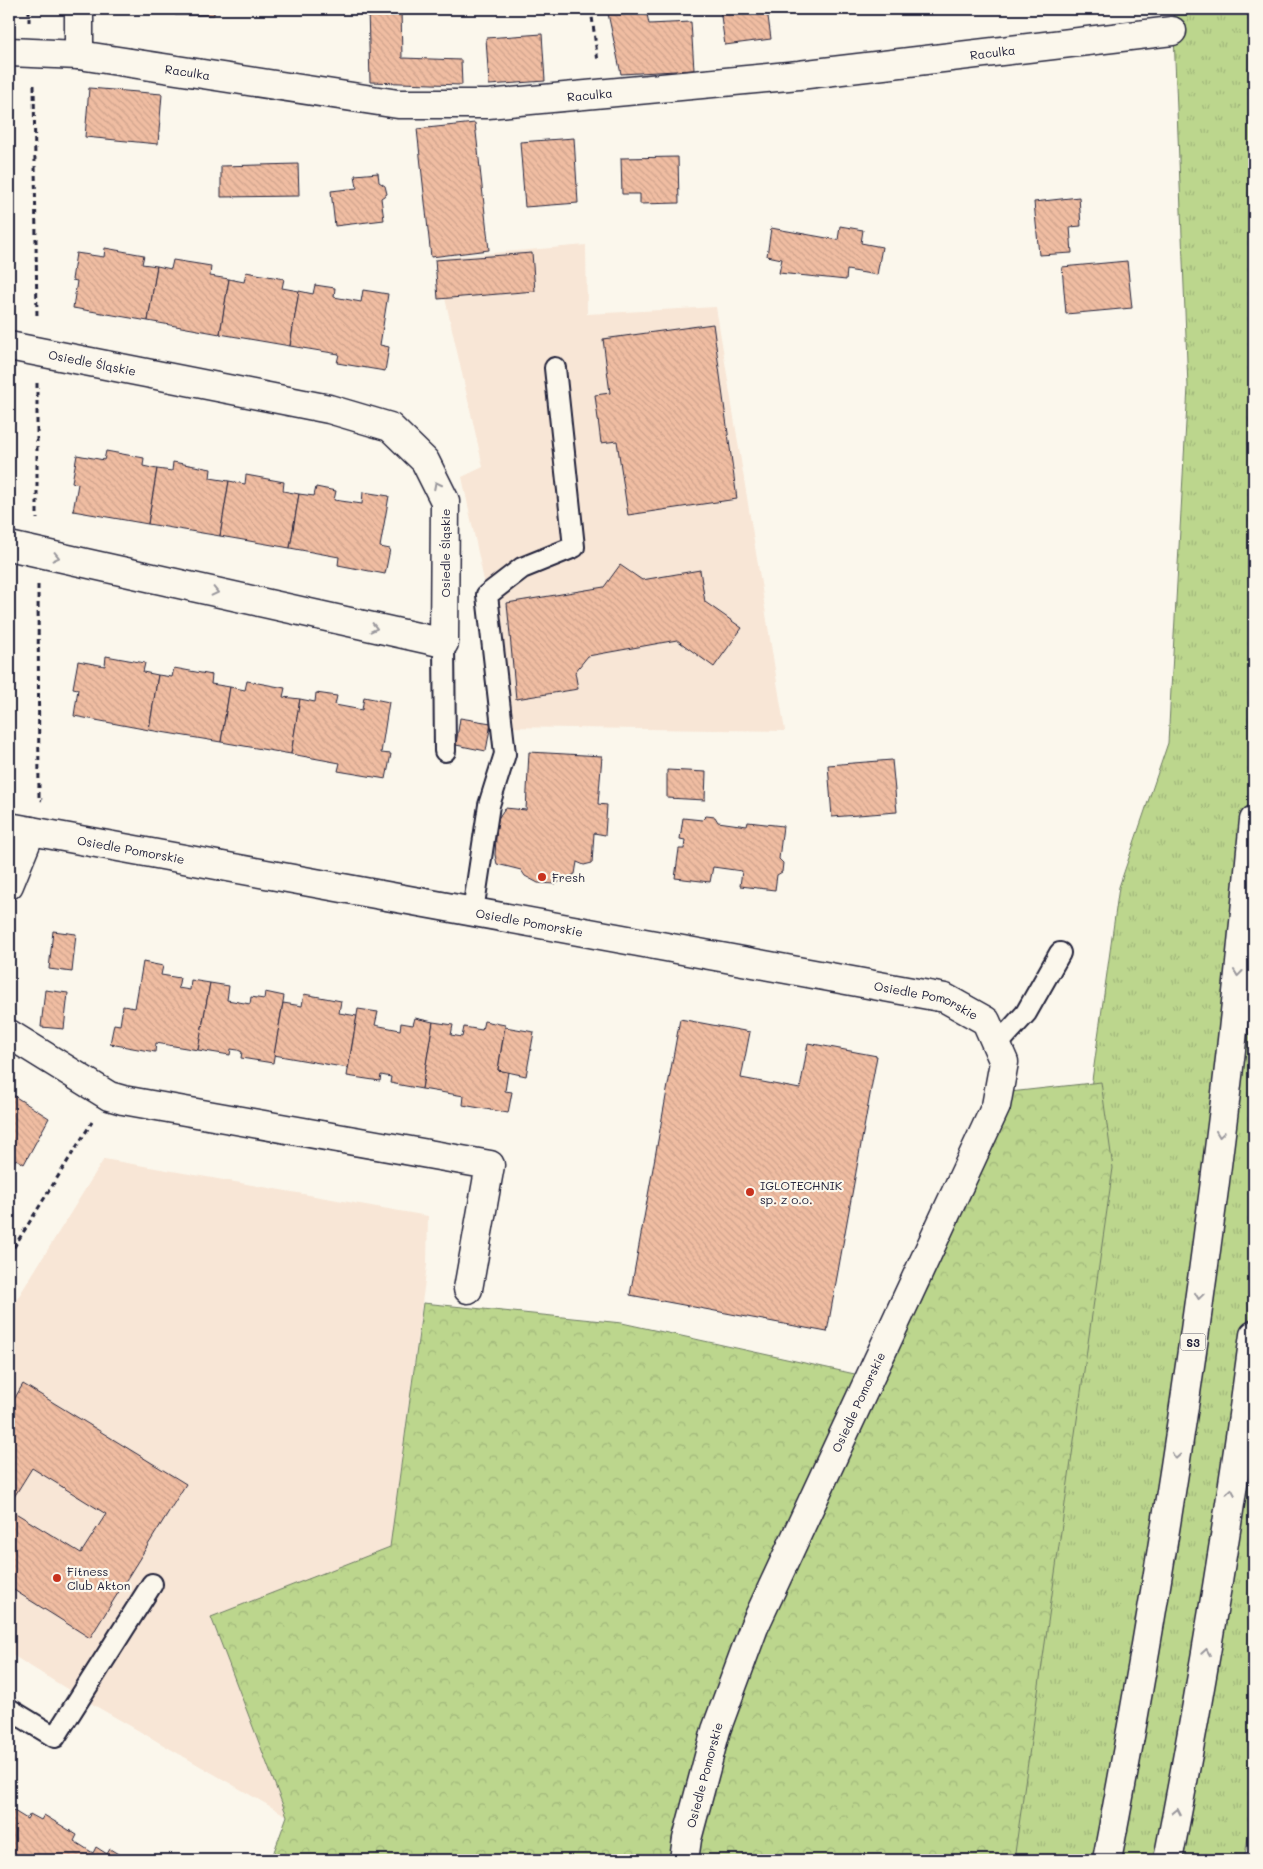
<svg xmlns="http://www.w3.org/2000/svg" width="1263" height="1869" viewBox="0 0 1263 1869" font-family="Mali,sans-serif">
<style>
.built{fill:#f8e6d6}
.grass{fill:url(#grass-tufts);stroke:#6f7c64}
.forest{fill:url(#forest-crowns);stroke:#6f7c64}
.building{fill:url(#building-back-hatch);stroke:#22223b}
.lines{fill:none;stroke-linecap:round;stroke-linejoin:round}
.lane-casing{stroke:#22223b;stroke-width:24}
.street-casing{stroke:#22223b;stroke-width:31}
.highway-casing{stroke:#22223b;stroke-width:31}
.path{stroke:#22223b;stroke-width:3;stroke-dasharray:5 4;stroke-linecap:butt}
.lane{stroke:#fbf7ec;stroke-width:20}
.street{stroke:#fbf7ec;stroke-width:28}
.highway{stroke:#fbf7ec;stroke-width:28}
.oneway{stroke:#99979c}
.poi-dot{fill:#c8321e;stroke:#fbf7ec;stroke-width:2}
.labels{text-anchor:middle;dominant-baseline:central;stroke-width:4.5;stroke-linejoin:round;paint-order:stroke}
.shield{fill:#fbf7ec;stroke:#636270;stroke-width:1}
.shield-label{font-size:11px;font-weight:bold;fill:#22223b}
.street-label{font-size:12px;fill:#22223b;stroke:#fbf7ec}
.poi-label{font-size:12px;fill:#22223b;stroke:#fbf7ec;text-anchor:start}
</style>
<defs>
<pattern id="grass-tufts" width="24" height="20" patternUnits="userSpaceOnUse" patternTransform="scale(1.25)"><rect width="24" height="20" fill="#bcd68d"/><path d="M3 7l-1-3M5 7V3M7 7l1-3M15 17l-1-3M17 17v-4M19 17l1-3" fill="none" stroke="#a1b77b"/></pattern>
<pattern id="forest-crowns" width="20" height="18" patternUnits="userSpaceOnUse" patternTransform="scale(1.25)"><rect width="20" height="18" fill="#bcd68d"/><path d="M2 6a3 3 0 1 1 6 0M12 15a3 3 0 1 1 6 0" fill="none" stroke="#a1b77b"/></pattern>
<pattern id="building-back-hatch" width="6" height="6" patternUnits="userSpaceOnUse" patternTransform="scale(1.25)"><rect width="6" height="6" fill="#f0bda2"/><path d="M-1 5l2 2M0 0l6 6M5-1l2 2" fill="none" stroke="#cea28c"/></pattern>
</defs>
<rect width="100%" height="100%" fill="#fbf7ec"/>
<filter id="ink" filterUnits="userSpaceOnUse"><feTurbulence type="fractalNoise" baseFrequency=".02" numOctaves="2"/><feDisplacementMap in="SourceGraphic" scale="10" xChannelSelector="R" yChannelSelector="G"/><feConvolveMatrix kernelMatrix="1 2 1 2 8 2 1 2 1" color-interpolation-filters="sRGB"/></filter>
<g filter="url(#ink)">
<!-- built -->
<g class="built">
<path d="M586,245L587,314L716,307L785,731L503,727L487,595L462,477L483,467L436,258Z"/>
<path d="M104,1159L428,1216L427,1265L390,1547L211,1617L287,1816L80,1697L9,1653V1312Z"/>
</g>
<!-- grass -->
<path class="grass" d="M1173,9H1254V1806L1244,1860H996L1075,1202L1119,887L1168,743L1188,387Z"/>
<!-- forest -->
<path class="forest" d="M1101,1082L1113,1168L1014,1860H271L287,1816L211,1617L390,1547L423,1303L622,1323L873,1378L1001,1093Z"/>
<!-- building -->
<g class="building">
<path d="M176,9H214V15H175Z"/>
<path d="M368,9H401L402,58L461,60L462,85L370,82Z"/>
<path d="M441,9H476L442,13Z"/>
<path d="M607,9H646L649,24L691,22L694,70L621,74Z"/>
<path d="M720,9H767L771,39L725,45Z"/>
<path d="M542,34L545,81L489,85L486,38Z"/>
<path d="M89,88L162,94L158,144L85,137Z"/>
<path d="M475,123L489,250L431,257L417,129Z"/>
<path d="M574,138L578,203L525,207L520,142Z"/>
<path d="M678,157L679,203L640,204V194H622L621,158Z"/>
<path d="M298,164L299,196L221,197V166Z"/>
<path d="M378,173L379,182L385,186L387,194L381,198L384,220L335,226L331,191L357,188L355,175Z"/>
<path d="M1079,197L1081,226L1070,227L1072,253L1039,255L1034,202Z"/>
<path d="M840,226L863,230L861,243L882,247L877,275L847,270L846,280L779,273L782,259L767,256L771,228L838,240Z"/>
<path d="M105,248L144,255L142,264L157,266L148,321L73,308L77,281L72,280L76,253L104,257Z"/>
<path d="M532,253L535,291L438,299L435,260Z"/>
<path d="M173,260L211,266L210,276L229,279L220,334L148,321L157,266L171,269Z"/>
<path d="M1127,261L1132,308L1066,314L1062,267Z"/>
<path d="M246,272L284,279L282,288L299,291L290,346L220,334L229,279L244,282Z"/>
<path d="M315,285L335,288L334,297L361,302L363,290L388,294L380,345L389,347L385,371L337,363L339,354L290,346L299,291L313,294Z"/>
<path d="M713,324L737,499L628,515L617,441L601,443L595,395L610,393L603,339Z"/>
<path d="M106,451L144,458L143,466L157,469L148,524L73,511L78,484L72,482L77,455L104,460Z"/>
<path d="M173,462L211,469L210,478L229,481L220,536L148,524L157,469L172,471Z"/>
<path d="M246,475L284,482L283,491L299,494L290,548L220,536L229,481L245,484Z"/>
<path d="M316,487L336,491L334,500L362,504L363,492L389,496L380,547L390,549L385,574L338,565L339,557L290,548L299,494L314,496Z"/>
<path d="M620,565L642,580L700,570L705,602L742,628L714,667L677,640L588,656L575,672L578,689L516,699L507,603L604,587Z"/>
<path d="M106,656L145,663L143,672L158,675L149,730L74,716L78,689L73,688L78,661L105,666Z"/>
<path d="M174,668L212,675L211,684L230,687L221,742L149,730L158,675L172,677Z"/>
<path d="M247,681L285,688L283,697L300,699L291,754L221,742L230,687L245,690Z"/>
<path d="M316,693L337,696L335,705L362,710L364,697L389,702L381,753L391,754L386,779L338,771L340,763L291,754L300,699L315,702Z"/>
<path d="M460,718L491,723L486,751L456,745Z"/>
<path d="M529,752L602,756L598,804L607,805L605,835L594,833L592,863L584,865L577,862L575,874L555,884L538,883L525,876L521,870L497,864L495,855L497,820L505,808L526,810Z"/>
<path d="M892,760L897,812L832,817L828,765Z"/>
<path d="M667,770L706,772L705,800L667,798Z"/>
<path d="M706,816L715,817L718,822L747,826L748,822L783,826L779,859L783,863L782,872L777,875L775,890L740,886L742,871L713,867L710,882L675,878L679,849H684L685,840L680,839L683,818L702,820Z"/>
<path d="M53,931L76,934L72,972L49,969Z"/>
<path d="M143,962L163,966L161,975L180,978L178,988L190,990L191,980L210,983L198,1050L156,1043L155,1052L110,1044L114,1024L120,1025L123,1006L135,1008Z"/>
<path d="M210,983L229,986L227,1000L250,1004L251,997L264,999L265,992L284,996L273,1063L241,1058L242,1052L238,1050L231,1049L230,1055L198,1050Z"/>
<path d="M45,990L68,993L64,1029L41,1027Z"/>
<path d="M304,994L341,1001L339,1013L357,1016L348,1068L274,1055L283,1003L302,1006Z"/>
<path d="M358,1009L378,1012L375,1025L400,1030L401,1023L413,1025L415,1018L433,1022L422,1089L390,1083L391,1077L381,1075L380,1081L347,1076Z"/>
<path d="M680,1019L750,1032L741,1078L800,1089L808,1043L877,1056L827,1332L630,1295Z"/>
<path d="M484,1021L505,1025L498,1070L508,1072L505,1091L512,1092L508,1113L463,1105L464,1096L422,1089L433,1022L453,1025L451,1035L462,1037L464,1027L482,1030Z"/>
<path d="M505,1027L534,1032L526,1076L498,1070Z"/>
<path d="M11,1094L49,1118L24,1164L16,1159L9,1171V1098Z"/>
<path d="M23,1384L186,1484L90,1638L9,1587V1509L81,1553L106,1514L32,1468L9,1505V1408Z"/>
<path d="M9,1808L27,1819L30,1814L41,1820L44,1815L77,1835L74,1841L93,1853L96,1847L107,1854L110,1849L128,1860H9Z"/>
</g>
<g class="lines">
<defs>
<g id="lane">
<path d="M444,643L445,751"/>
<path d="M473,911L489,805L505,754L487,595L522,568L574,547L555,368"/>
<path d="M997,1045L1026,1013L1060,953"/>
<path d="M9,1709L55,1737L152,1584"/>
</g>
<g id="street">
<path id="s1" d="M9,52L79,55L398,104H488L799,75L1172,31"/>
<path d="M79,55V9"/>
<path id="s2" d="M9,346L329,409L390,427L425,461L445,501L444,643L9,546"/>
<path id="s3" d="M9,827L945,998L986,1021L1004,1062L996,1106L754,1627L716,1730L687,1839L684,1860"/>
<path d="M9,885L31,831"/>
<path d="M9,1034L109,1096L123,1100L490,1165L468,1289"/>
</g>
<g id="highway">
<path d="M1107,1860C1156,1606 1195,1350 1226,1093C1237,1002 1245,911 1254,820"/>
<path d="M1168,1860C1202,1686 1231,1511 1254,1335"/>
</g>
</defs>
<!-- lane casing -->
<use href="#lane" class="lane-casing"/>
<!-- street casing -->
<use href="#street" class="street-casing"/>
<!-- highway casing -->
<use href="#highway" class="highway-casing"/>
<!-- path -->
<g class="path">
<path d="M29,9V22"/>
<path d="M591,9L598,62"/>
<path d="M34,85L37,319"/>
<path d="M37,383V519"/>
<path d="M38,585L39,799L42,800"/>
<path d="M9,1255L92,1122"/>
</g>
<!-- lane -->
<use href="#lane" class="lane"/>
<!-- street -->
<use href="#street" class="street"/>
<!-- highway -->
<use href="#highway" class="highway"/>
</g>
<!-- one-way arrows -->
<defs><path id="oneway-chevron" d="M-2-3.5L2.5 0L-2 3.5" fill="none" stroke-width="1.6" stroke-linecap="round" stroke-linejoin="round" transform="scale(1.25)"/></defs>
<g class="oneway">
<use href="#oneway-chevron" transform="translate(437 485) rotate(-117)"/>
<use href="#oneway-chevron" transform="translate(56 557) rotate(13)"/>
<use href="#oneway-chevron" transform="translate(215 592) rotate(13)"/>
<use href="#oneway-chevron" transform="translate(374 628) rotate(13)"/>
<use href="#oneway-chevron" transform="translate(1238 973) rotate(96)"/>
<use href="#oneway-chevron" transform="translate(1220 1134) rotate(98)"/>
<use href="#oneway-chevron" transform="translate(1199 1296) rotate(98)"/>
<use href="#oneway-chevron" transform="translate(1176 1456) rotate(99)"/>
<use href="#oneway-chevron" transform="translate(1231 1492) rotate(-81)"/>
<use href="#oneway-chevron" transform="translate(1206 1652) rotate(-81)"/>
<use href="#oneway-chevron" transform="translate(1177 1812) rotate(-79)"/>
</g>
</g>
<!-- markers -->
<g class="poi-dot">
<circle cx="542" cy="877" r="5"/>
<circle cx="750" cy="1192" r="5"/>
<circle cx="57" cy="1578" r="5"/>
</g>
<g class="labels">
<!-- shield labels -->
<rect class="shield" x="1180.5" y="1333.5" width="25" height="17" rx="4"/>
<g class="shield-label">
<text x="1193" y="1342">S3</text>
</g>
<!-- street labels -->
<g class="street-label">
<text stroke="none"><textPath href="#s1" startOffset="990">Raculka</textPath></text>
<text stroke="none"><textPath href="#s1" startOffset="180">Raculka</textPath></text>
<text stroke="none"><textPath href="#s1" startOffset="585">Raculka</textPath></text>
<text stroke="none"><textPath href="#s2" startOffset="85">Osiedle Śląskie</textPath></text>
<text transform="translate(445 553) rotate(-90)">Osiedle Śląskie</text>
<text stroke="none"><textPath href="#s3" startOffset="124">Osiedle Pomorskie</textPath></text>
<text stroke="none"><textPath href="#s3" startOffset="529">Osiedle Pomorskie</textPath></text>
<text stroke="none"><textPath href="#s3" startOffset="934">Osiedle Pomorskie</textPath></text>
<text transform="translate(858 1402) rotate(-65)">Osiedle Pomorskie</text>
<text transform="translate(704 1775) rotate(-75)">Osiedle Pomorskie</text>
</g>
<!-- poi labels -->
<g class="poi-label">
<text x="552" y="877">Fresh</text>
<text x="760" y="1185">IGLOTECHNIK<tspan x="760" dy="14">sp. z o.o.</tspan></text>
<text x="67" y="1571">Fitness<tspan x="67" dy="14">Club Akton</tspan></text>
</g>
</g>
<!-- margin -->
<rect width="1263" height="1869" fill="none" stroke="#fbf7ec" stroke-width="30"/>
<rect x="15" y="15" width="1233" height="1839" fill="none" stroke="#22223b" stroke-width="2" filter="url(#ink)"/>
</svg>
